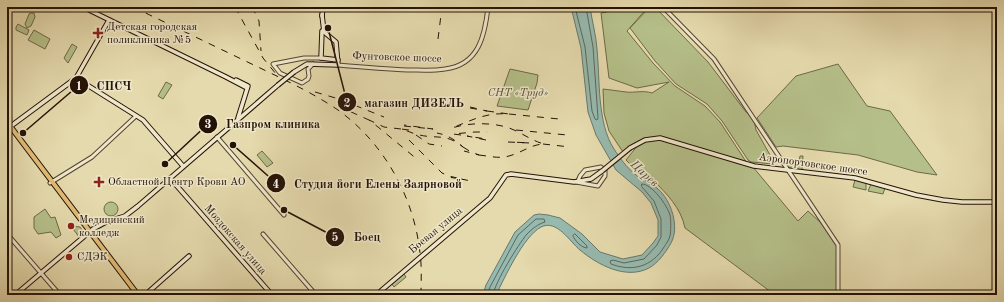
<svg xmlns="http://www.w3.org/2000/svg" width="1004" height="302" viewBox="0 0 1004 302" font-family="'Old Standard TT',serif">
<style>
.green{fill:#b5bf89;stroke:#6d6848}
.water{fill:#96baaf;stroke:#69776b}
.lines{fill:none;stroke-linecap:round;stroke-linejoin:round}
.shore{stroke:#5e665a;stroke-width:1}
.tertiary-casing{stroke:#554430;stroke-width:5}
.secondary-casing{stroke:#251206;stroke-width:5.5}
.primary-casing{stroke:#251206;stroke-width:6}
.tertiary{stroke:#eee7ca;stroke-width:3}
.secondary{stroke:#eee7ca;stroke-width:3.5}
.primary{stroke:#e2bd76;stroke-width:4}
.rail{stroke:#251206;stroke-width:1;stroke-dasharray:7 7;stroke-linecap:butt}
.secondary-bridge-casing{stroke:#251206;stroke-width:5.5;stroke-linecap:butt}
.secondary-bridge{stroke:#eee7ca;stroke-width:3.5}
.poi-dot{fill:#8f2418;stroke:#eee7ca;stroke-width:1.5}
.labels{text-anchor:middle;dominant-baseline:central;stroke-width:3;stroke-linejoin:round;paint-order:stroke}
.poi-label{font-size:11px;fill:#251206;stroke:#eee7ca;text-anchor:start}
.street-label{font-size:11px;fill:#251206;stroke:#eee7ca}
.park-label{font-size:11px;font-style:italic;fill:#574f34;stroke:#eee7ca}
.water-label{font-size:12px;font-style:italic;fill:#4d4d41;stroke:#eee7ca}
.leader{fill:none;stroke:#251206;stroke-width:1.5}
.callout-dot{fill:#251206;stroke:#eee7ca;stroke-width:1.5}
.mark-label{font-size:12px;text-anchor:middle;font-weight:bold;fill:#fff}
.callout-label{font-size:12px;text-anchor:middle;font-weight:bold;fill:#251206;stroke:#eee7ca;stroke-width:3;stroke-linejoin:round;paint-order:stroke}
</style>
<rect width="100%" height="100%" fill="#e5daad"/>
<filter id="stains"><feTurbulence type="fractalNoise" baseFrequency=".005" numOctaves="4"/><feColorMatrix values="0 0 0 0 .2 0 0 0 0 .09 0 0 0 0 .02 0 0 0 .5 -.17"/></filter>
<radialGradient id="worn" r=".72"><stop offset=".6" stop-color="#630" stop-opacity="0"/><stop offset="1" stop-color="#630" stop-opacity=".3"/></radialGradient>
<!-- green -->
<g class="green">
<path d="M618,7H648L627,31L653,63L675,86L705,106L720,122L747,163L660,137C644,137 635,142 623,152L609,131L604,113L603,89C611,90 619,91 626,92C635,93 643,90 652,93L669,82L637,88L609,78L601,13L611,11Z"/>
<path d="M650,7H655L708,62L746,112L750,115L754,120L756,130L774,162L773,164L751,162L748,160L722,121L707,104L676,84L655,61L630,28Z"/>
<path d="M31,13H34L35,17L31,26L27,28L25,24L29,14Z"/>
<path d="M18,24L29,30L27,35L16,30V27Z"/>
<path d="M34,30L50,39L45,49L28,40Z"/>
<path d="M72,44L77,47L68,63L64,58Z"/>
<path d="M838,64L867,106L890,111L937,175L917,172L858,155L783,146L776,147L757,118L796,76Z"/>
<path d="M510,69L538,75L537,83L528,110L497,106Z"/>
<path d="M166,82L172,85L163,99L158,96Z"/>
<path d="M649,140H661L753,167L798,221L808,211L821,223L837,246V295H775L685,228C681,208 667,194 653,180H651L641,175L626,160L638,145Z"/>
<path d="M262,151L273,163L267,167L257,155Z"/>
<path d="M800,156H803L802,170L789,168L783,161L786,158L790,162H799Z"/>
<path d="M855,180L866,183V190L853,187Z"/>
<path d="M871,184L885,188L883,194L868,191Z"/>
<circle cx="111" cy="209" r="7"/>
<path d="M45,209L51,218L55,217L61,235L56,238L51,232L38,234L34,228V217Z"/>
<path d="M71,226L80,227L84,233L79,237Z"/>
<path d="M404,274L406,277L394,287L392,284Z"/>
</g>
<!-- water -->
<path class="water" d="M571,7H590C592,21 596,35 597,49C600,79 597,123 614,149C620,158 626,167 635,174C638,178 644,179 648,181C651,183 655,186 658,189C671,200 680,227 671,243C666,252 658,263 649,268C626,280 598,265 580,250C570,242 557,219 541,227C523,237 505,277 496,295H483L486,285L515,232L534,215L539,214L548,215L560,218L582,234L600,252L623,259L642,255L653,243L658,236V220L651,203L642,192L616,170L596,135L588,112L581,48Z"/>
<g class="lines">
<!-- shore -->
<g class="shore">
<path d="M575,7L585,47L592,111L595,119L597,120L598,118L593,47L586,7"/>
<path d="M642,184C652,184 667,205 670,215C671,220 671,231 670,236C669,240 666,244 664,247C652,267 632,272 611,264L610,261L613,260L624,263L644,259L657,245L661,237V219L654,201L642,187Z"/>
<path d="M575,234L587,246V248C582,248 575,241 573,236Z"/>
<path d="M487,295L490,287L518,235L536,219H544L545,222C538,224 532,229 527,234C518,245 495,282 493,295"/>
</g>
<defs>
<g id="tertiary">
<path d="M663,7L714,59L838,245V295"/>
<path d="M313,64L308,69L309,76L308,79L302,83L280,73L273,64L304,58H321"/>
<path d="M338,65C361,67 385,69 408,70C420,70 433,71 445,69C479,65 485,35 488,7"/>
<path d="M217,137L284,215"/>
<path d="M576,182L598,186L605,176V171L601,167L585,170L580,176L578,181"/>
<path d="M50,183L92,157L136,116"/>
<path d="M7,231L9,233L7,236"/>
<path d="M263,234L316,295"/>
<path d="M8,235L60,295"/>
</g>
<g id="secondary">
<path d="M83,7L226,77L247,88"/>
<path d="M322,16L323,7"/>
<path d="M322,31L321,58L338,60"/>
<path d="M294,72L307,64L338,65L336,42L324,32L322,15"/>
<path d="M76,78L143,120L183,166"/>
<path d="M236,80L248,86L238,118"/>
<path d="M11,126L76,78L109,20"/>
<path d="M630,148L645,140L660,138L754,166L855,178L916,195L943,200L962,202H997"/>
<path d="M170,178L272,295"/>
<path d="M15,295L93,229L106,222L125,216L138,206L278,85"/>
<path d="M145,295L189,256"/>
<path d="M376,295L490,198L506,175L511,174L574,182L591,179L602,171"/>
</g>
<path id="primary" d="M7,122L138,295"/>
</defs>
<!-- tertiary casing -->
<use href="#tertiary" class="tertiary-casing"/>
<!-- secondary casing -->
<use href="#secondary" class="secondary-casing"/>
<!-- primary casing -->
<use href="#primary" class="primary-casing"/>
<!-- tertiary -->
<use href="#tertiary" class="tertiary"/>
<!-- secondary -->
<use href="#secondary" class="secondary"/>
<!-- primary -->
<use href="#primary" class="primary"/>
<!-- rail -->
<g class="rail">
<path d="M133,7C175,27 216,47 258,67C285,80 313,93 338,110C384,143 414,197 420,253C422,267 421,281 421,295"/>
<path d="M235,7L263,58L276,74"/>
<path d="M252,7L259,21L261,51"/>
<path d="M438,39L442,7"/>
<path d="M315,92L339,99L384,117"/>
<path d="M338,106L369,120"/>
<path d="M470,108L487,111L470,107"/>
<path d="M487,111L509,114C487,112 472,120 452,128C470,122 497,122 514,130C527,136 534,142 548,145"/>
<path d="M509,114L559,119"/>
<path d="M404,126L433,129L404,125"/>
<path d="M401,129L384,127L369,120L378,127L418,160"/>
<path d="M409,130L401,129C406,130 411,133 416,134C435,140 445,132 463,147C455,140 448,135 437,133"/>
<path d="M516,130L567,135"/>
<path d="M416,135L429,144L442,146"/>
<path d="M461,135L453,134L475,132H487"/>
<path d="M409,140L442,173L449,176L461,179L448,177"/>
<path d="M486,140L467,136L486,139"/>
<path d="M508,142L530,143L512,142"/>
<path d="M543,144L570,147"/>
<path d="M463,147L471,152L479,155L464,151"/>
<path d="M479,155C489,156 499,159 509,156C521,153 530,145 543,144"/>
<path d="M461,179L471,181"/>
</g>
<defs>
<g id="secondary-bridge">
<path d="M278,85L294,72"/>
<path d="M602,171L630,148"/>
</g>
</defs>
<!-- secondary-bridge casing -->
<use href="#secondary-bridge" class="secondary-bridge-casing"/>
<!-- secondary-bridge -->
<use href="#secondary-bridge" class="secondary-bridge"/>
</g>
<!-- markers -->
<g class="poi-dot">
<path d="M96 27h4v4h4v4h-4v4h-4v-4h-4v-4h4z"/>
<path d="M97 176h4v4h4v4h-4v4h-4v-4h-4v-4h4z"/>
<circle cx="71" cy="226" r="4"/>
<circle cx="69" cy="257" r="4"/>
</g>
<g class="labels">
<!-- poi labels -->
<g class="poi-label">
<text x="107" y="27">Детская городская<tspan x="107" dy="13">поликлиника №5</tspan></text>
<text x="108" y="182">Областной Центр Крови АО</text>
<text x="79" y="220">Медицинский<tspan x="79" dy="13">колледж</tspan></text>
<text x="77" y="257">СДЭК</text>
</g>
<!-- street labels -->
<g class="street-label">
<text transform="translate(397 58) rotate(2)">Фунтовское шоссе</text>
<text transform="translate(813 165) rotate(8)">Аэропортовское шоссе</text>
<text transform="translate(436 231) rotate(-40)">Боевая улица</text>
<text transform="translate(235 240) rotate(49)">Моздокская улица</text>
</g>
<!-- park labels -->
<g class="park-label">
<text x="518" y="93">СНТ «Труд»</text>
</g>
<!-- water labels -->
<g class="water-label">
<text transform="translate(644 174) rotate(43)">Царев</text>
</g>
</g>
<!-- callouts -->
<path class="leader" d="M23 133L79 85M328 28L347 102M165 164L208 124M233 145L276 183M284 210L335 237"/>
<g class="callout-dot">
<circle cx="23" cy="133" r="4"/>
<circle cx="328" cy="28" r="4"/>
<circle cx="165" cy="164" r="4"/>
<circle cx="233" cy="145" r="4"/>
<circle cx="284" cy="210" r="4"/>
<circle cx="79" cy="85" r="10"/>
<circle cx="347" cy="102" r="10"/>
<circle cx="208" cy="124" r="10"/>
<circle cx="276" cy="183" r="10"/>
<circle cx="335" cy="237" r="10"/>
</g>
<g class="mark-label">
<text x="79" y="90">1</text>
<text x="347" y="107">2</text>
<text x="208" y="128">3</text>
<text x="276" y="188">4</text>
<text x="335" y="241">5</text>
</g>
<g class="callout-label">
<text x="114" y="90">СПСЧ</text>
<text x="414" y="107">магазин ДИЗЕЛЬ</text>
<text x="273" y="128">Газпром клиника</text>
<text x="378" y="188">Студия йоги Елены Заярновой</text>
<text x="367" y="241">Боец</text>
</g>
<!-- margin -->
<rect width="1004" height="302" fill="none" stroke="#e5daad" stroke-width="24"/>
<rect x="8" y="8" width="988" height="286" fill="none" stroke="#251206" stroke-width="2"/>
<rect x="12" y="12" width="980" height="278" fill="none" stroke="#251206"/>
<rect width="100%" height="100%" filter="url(#stains)"/>
<rect width="100%" height="100%" fill="url(#worn)"/>
</svg>
